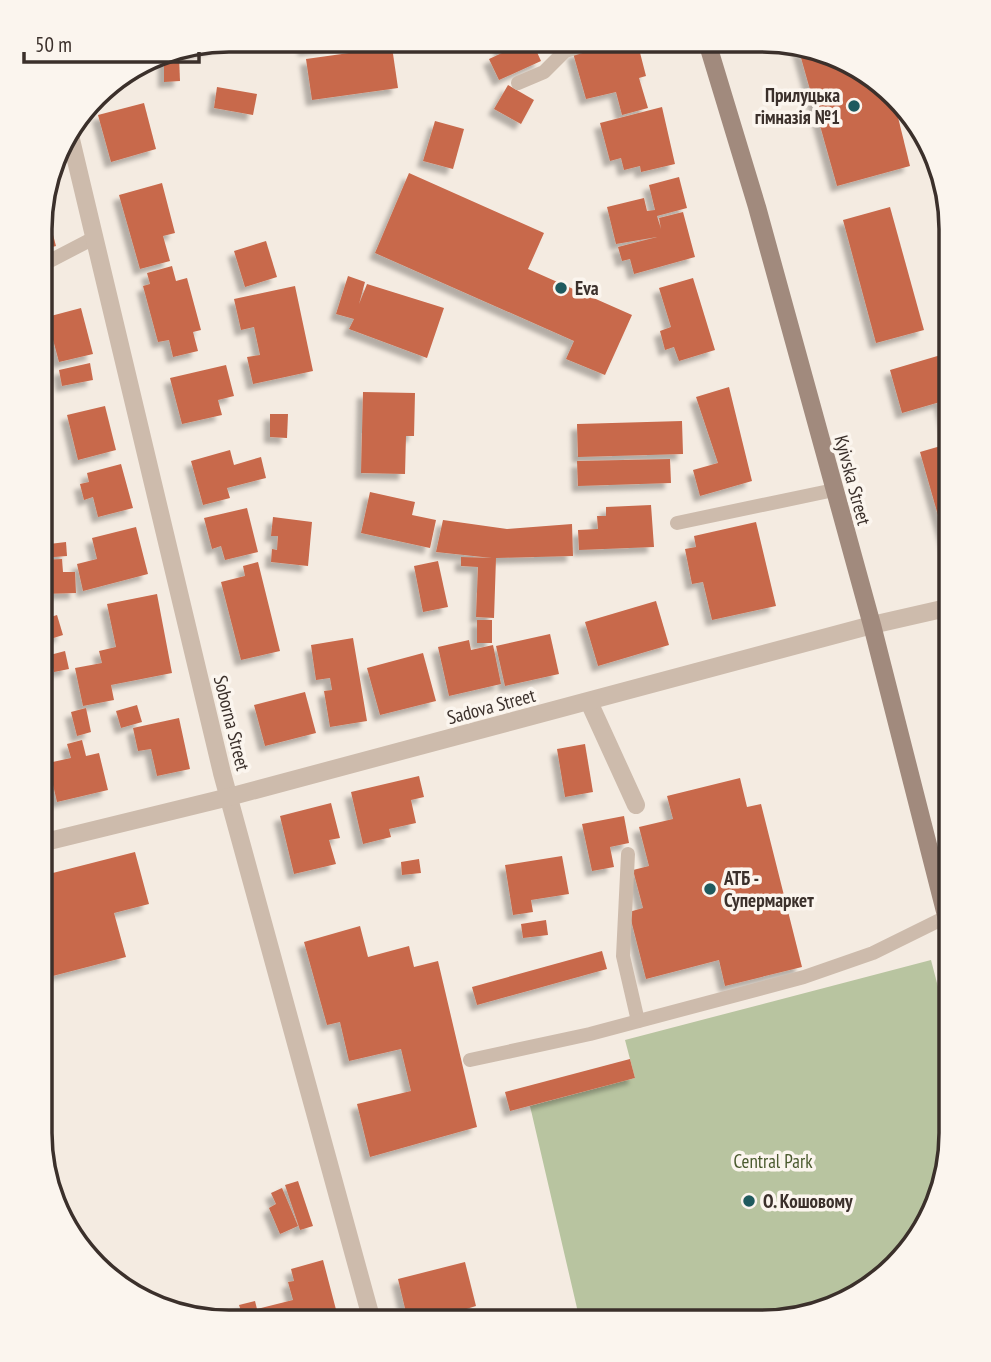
<svg xmlns="http://www.w3.org/2000/svg" width="991" height="1362" viewBox="0 0 991 1362" font-family="'PT Sans Narrow',sans-serif">
<style>
.green{fill:#b8c4a0}
.building{fill:#c8694b;filter:url(#shadow)}
.lines{fill:none;stroke-linecap:round;stroke-linejoin:round}
.service{stroke:#cdbbac;stroke-width:14}
.minor{stroke:#cdbbac;stroke-width:18}
.secondary{stroke:#a18a7d;stroke-width:18}
.poi-dot{fill:#1f5a5e;stroke:#fbf5ee;stroke-width:2.5}
.labels{text-anchor:middle;dominant-baseline:central;stroke-width:7;stroke-linejoin:round;paint-order:stroke}
.poi-label{font-size:19px;font-weight:bold;fill:#3b302b;stroke:#fbf5ee;text-anchor:start}
.street-label{font-size:19px;fill:#3b302b;stroke:#fbf5ee}
.park-label{font-size:19px;fill:#4a5a2e;stroke:#fbf5ee}
.rim{fill:none;stroke:#3b302b;stroke-width:3.5}
</style>
<defs>
<filter id="shadow"><feDropShadow dx="-6" dy="6" stdDeviation="2" flood-color="#0004"/></filter>
</defs>
<rect width="100%" height="100%" fill="#f4ebe1"/>
<!-- green -->
<path class="green" d="M931,960L950,1033V1145L919,1238L845,1302L762,1322L580,1321L530,1106L635,1078L625,1040Z"/>
<!-- building -->
<g class="building">
<path d="M303,40L331,41V46L304,50Z"/>
<path d="M497,41H532L541,61L499,80L489,59L502,53Z"/>
<path d="M555,41H571V42L556,46Z"/>
<path d="M615,41H637L646,76L639,78L648,108L622,115L616,92L586,99L573,53Z"/>
<path d="M219,42L220,46L182,56L180,48Z"/>
<path d="M392,47L398,88L312,100L306,59Z"/>
<path d="M798,47L876,79L894,101L910,166L837,186Z"/>
<path d="M179,56L180,81L164,82V57Z"/>
<path d="M508,85L534,100L521,124L494,109Z"/>
<path d="M217,87L257,94L253,115L214,108Z"/>
<path d="M144,103L156,149L111,162L98,115Z"/>
<path d="M662,107L675,164L641,172L640,166L624,170L621,158L610,161L600,123Z"/>
<path d="M435,121L464,129L453,169L423,161Z"/>
<path d="M409,173L544,233L528,269L632,315L605,375L566,359L574,341L375,253Z"/>
<path d="M679,177L687,208L657,216L661,229L659,218L683,212L695,257L634,274L630,259L622,261L618,247L657,237L616,244L607,207L644,198L647,211L655,210L649,185Z"/>
<path d="M162,183L175,233L163,236L170,261L140,269L119,195Z"/>
<path d="M890,207L924,330L876,343L843,220Z"/>
<path d="M47,212L56,246L42,250V213Z"/>
<path d="M266,241L277,277L245,287L234,251Z"/>
<path d="M172,266L176,281L187,278L201,330L193,332L198,351L173,357L169,340L158,342L143,286L150,284L147,273Z"/>
<path d="M348,276L365,282L359,304L367,284L444,308L427,358L349,329L354,319L336,314Z"/>
<path d="M693,278L715,350L679,361L674,347L665,350L660,331L671,327L659,288Z"/>
<path d="M295,286L313,371L253,384L247,357L260,355L254,327L241,330L234,299Z"/>
<path d="M81,308L93,354L59,362L47,317Z"/>
<path d="M951,352V441H950L940,402L902,413L890,370Z"/>
<path d="M90,363L93,380L62,386L59,370Z"/>
<path d="M226,365L234,396L218,400L222,415L182,424L170,378Z"/>
<path d="M42,370H46L45,385H42Z"/>
<path d="M729,387L752,481L700,496L693,470L718,463L696,397Z"/>
<path d="M363,392L415,393L414,436H406L405,474L361,473Z"/>
<path d="M105,406L116,450L78,460L67,415Z"/>
<path d="M270,414H288L287,438L270,437Z"/>
<path d="M682,421L683,454L578,457L577,424Z"/>
<path d="M951,443V546L947,547L920,452Z"/>
<path d="M230,450L234,465L261,457L266,478L227,488L230,498L203,505L191,461Z"/>
<path d="M670,459L671,483L578,486L577,461Z"/>
<path d="M121,464L133,508L98,517L93,497L84,500L80,484L89,482L87,473Z"/>
<path d="M370,492L415,502L412,515L436,520L430,548L361,533Z"/>
<path d="M651,505L654,547L579,550L578,530L598,529L597,516H606V507Z"/>
<path d="M247,508L258,552L225,560L221,546L212,549L204,518Z"/>
<path d="M273,517L312,522L308,566L271,562L272,549L277,550L278,536H271Z"/>
<path d="M443,520L507,529L572,524L573,556L496,558L494,618L476,617L478,567L461,566V557L492,558L436,552Z"/>
<path d="M756,522L776,606L712,620L703,582L692,584L685,549L696,547L694,536Z"/>
<path d="M136,527L148,574L83,591L77,564L97,559L92,538Z"/>
<path d="M66,542L67,556L41,558V545Z"/>
<path d="M62,559L63,572H75L76,593L41,594V560Z"/>
<path d="M438,561L448,607L423,612L414,566Z"/>
<path d="M258,562L280,651L241,660L221,582L245,576L243,566Z"/>
<path d="M157,594L172,673L111,685L114,700L83,706L75,668L102,663L99,651L116,647L107,604Z"/>
<path d="M656,601L669,645L598,666L585,622Z"/>
<path d="M57,615L63,635L41,642V620Z"/>
<rect x="477" y="620" width="15" height="23"/>
<path d="M550,634L559,674L505,686L496,646Z"/>
<path d="M353,638L367,721L330,727L324,691L332,690L330,678L316,680L311,645Z"/>
<path d="M469,640L471,650L493,645L501,684L449,696L438,647Z"/>
<path d="M65,651L69,669L54,672L50,655Z"/>
<path d="M423,653L436,701L380,715L367,668Z"/>
<path d="M305,692L316,733L265,746L254,705Z"/>
<path d="M137,705L142,722L121,728L116,711Z"/>
<path d="M86,708L91,732L77,736L71,712Z"/>
<path d="M179,718L190,769L157,776L151,749L138,751L133,728Z"/>
<path d="M82,740L86,756L99,753L108,790L57,802L48,763L71,758L67,744Z"/>
<path d="M585,744L593,792L565,797L557,749Z"/>
<path d="M419,776L424,797L411,800L416,823L389,829L391,837L363,844L351,792Z"/>
<path d="M740,778L747,807L761,804L802,967L725,986L719,960L646,979L629,912L643,908L633,870L649,866L639,827L673,819L667,796Z"/>
<path d="M331,803L340,838L329,840L336,864L294,874L280,816Z"/>
<path d="M624,816L629,843L610,847L614,867L592,871L582,824Z"/>
<path d="M135,852L149,904L114,913L126,957L41,979V876Z"/>
<path d="M562,856L569,894L531,900L533,912L513,915L505,865Z"/>
<path d="M419,859L421,873L402,875L401,862Z"/>
<path d="M546,920L548,935L523,938L521,924Z"/>
<path d="M360,926L368,957L409,946L414,967L438,961L477,1127L370,1157L357,1104L411,1091L401,1049L349,1061L340,1022L327,1025L304,942Z"/>
<path d="M602,951L607,969L477,1005L472,987Z"/>
<path d="M630,1059L635,1078L510,1111L505,1092Z"/>
<path d="M298,1181L313,1226L300,1230L285,1185Z"/>
<path d="M282,1188L298,1226L280,1234L269,1208L276,1204L271,1193Z"/>
<path d="M323,1260L339,1321L244,1320L239,1305L255,1301L257,1309L293,1300L288,1282L294,1281L291,1269Z"/>
<path d="M465,1262L476,1306L463,1310L465,1318L408,1321L398,1279Z"/>
</g>
<g class="lines">
<!-- service -->
<g class="service">
<path d="M470,44L475,41"/>
<path d="M518,83L544,72L565,51L598,41"/>
<path d="M42,265L94,238"/>
<path d="M677,523L834,490"/>
<path d="M628,854L623,956L638,1021"/>
<path d="M470,1060L590,1034L804,977L873,953L950,915"/>
</g>
<!-- minor -->
<g class="minor">
<path d="M69,131L222,773L372,1321"/>
<path d="M589,702L636,805"/>
<path d="M41,843L229,797L872,625L951,607"/>
</g>
<!-- secondary -->
<path class="secondary" d="M707,42L757,207L872,625L950,931"/>
</g>
<!-- markers -->
<g class="poi-dot">
<circle cx="854" cy="106" r="7"/>
<circle cx="561" cy="288" r="7"/>
<circle cx="710" cy="889" r="7"/>
<circle cx="749" cy="1201" r="7"/>
</g>
<g class="labels">
<!-- poi labels -->
<g class="poi-label">
<text x="840" y="95" text-anchor="end">Прилуцька<tspan x="840" dy="22">гімназія №1</tspan></text>
<text x="575" y="288">Eva</text>
<text x="724" y="878">АТБ -<tspan x="724" dy="22">Супермаркет</tspan></text>
<text x="763" y="1201">О. Кошовому</text>
</g>
<!-- street labels -->
<g class="street-label">
<text transform="translate(853 480) rotate(75)">Kyivska Street</text>
<text transform="translate(491 706) rotate(-15)">Sadova Street</text>
<text transform="translate(232 723) rotate(76)">Soborna Street</text>
</g>
<!-- park labels -->
<g class="park-label">
<text x="773" y="1161">Central Park</text>
</g>
</g>
<!-- crop -->
<path d="M0 0H991V1362H0ZM229 52H762A177 177 0 0 1 939 229V1133A177 177 0 0 1 762 1310H229A177 177 0 0 1 52 1133V229A177 177 0 0 1 229 52Z" fill="#fbf5ee" fill-rule="evenodd"/>
<path class="rim" d="M229 52H762A177 177 0 0 1 939 229V1133A177 177 0 0 1 762 1310H229A177 177 0 0 1 52 1133V229A177 177 0 0 1 229 52Z"/>
<!-- scale -->
<path d="M24 52v10h175v-10" fill="none" stroke="#3b302b" stroke-width="3.5"/>
<text x="35" y="52" font-size="21" fill="#3b302b" stroke="#fbf5ee" stroke-width="5" paint-order="stroke">50 m</text>
</svg>
